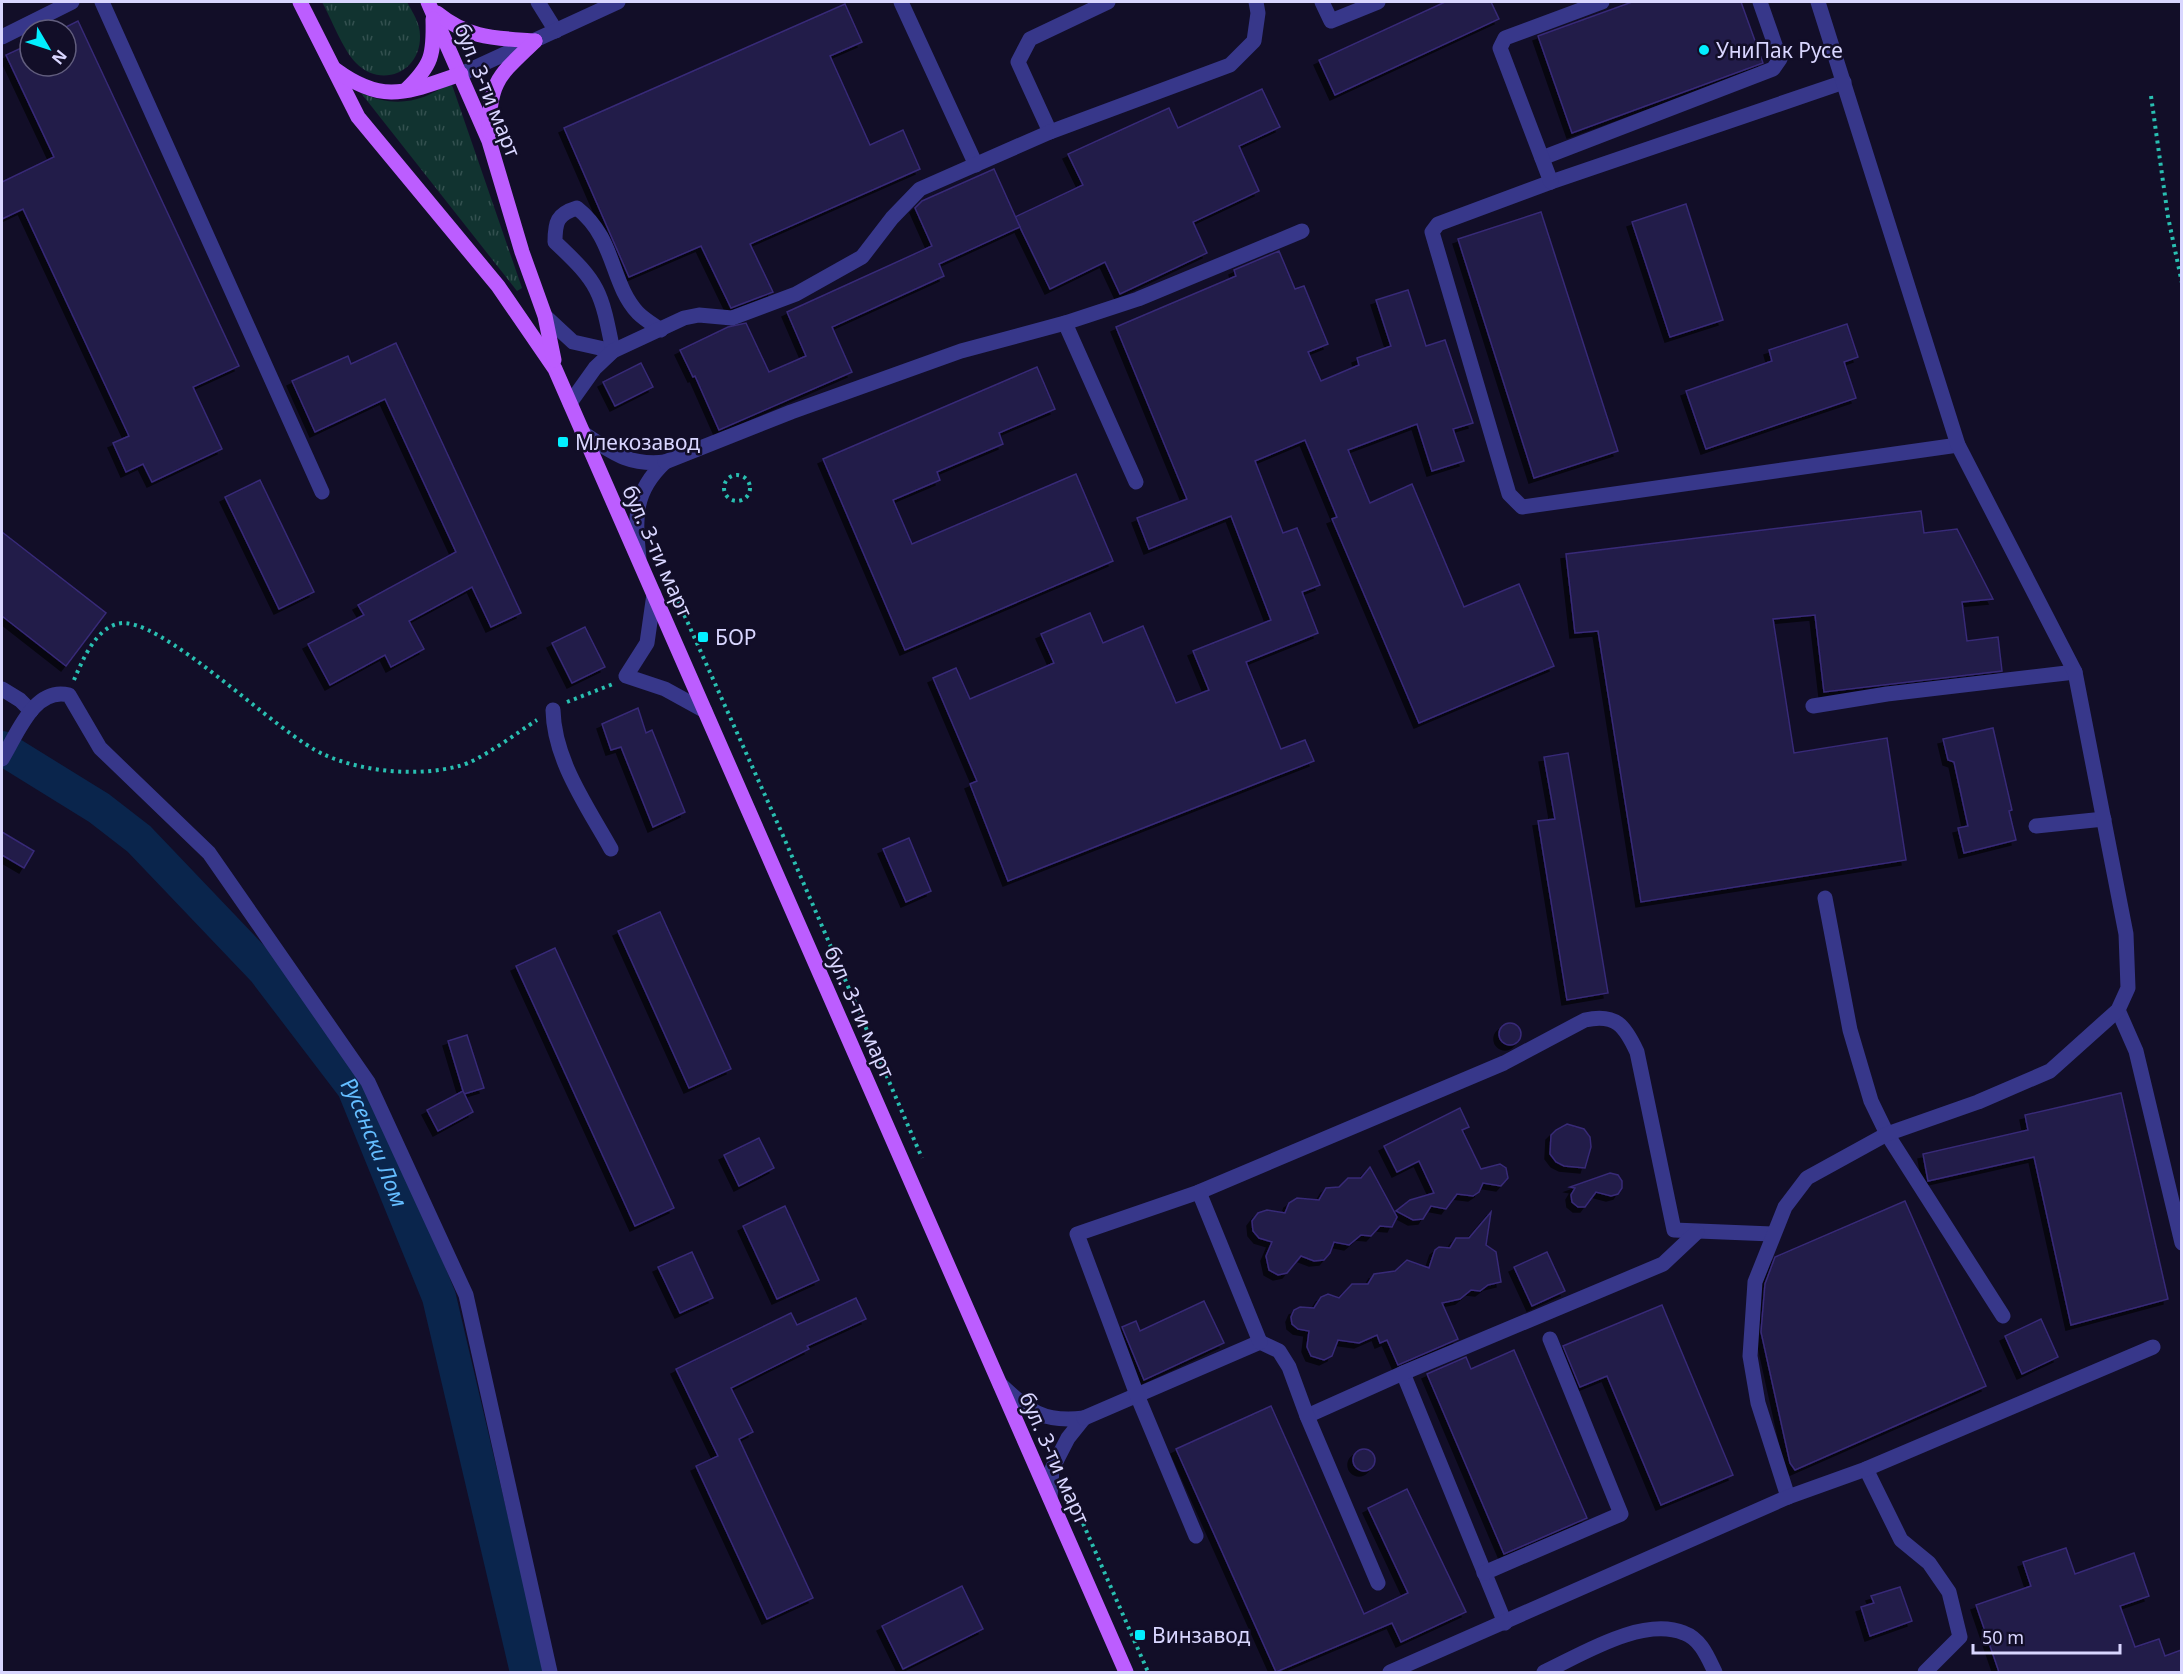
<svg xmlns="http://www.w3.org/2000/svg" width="2183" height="1674" viewBox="0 0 2183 1674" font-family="'Noto Sans',sans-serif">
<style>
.grass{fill:url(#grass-tufts)}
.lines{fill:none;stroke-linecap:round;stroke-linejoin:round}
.river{stroke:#0a254c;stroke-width:34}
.building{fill:#221a4a;stroke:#372a77;stroke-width:1.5;filter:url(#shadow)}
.path{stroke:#29bfb1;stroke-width:4;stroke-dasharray:3 4.5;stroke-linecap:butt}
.minor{stroke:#37378a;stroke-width:15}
.major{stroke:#bc5dff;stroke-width:15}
.poi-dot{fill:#02efff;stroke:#120e28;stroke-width:2}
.labels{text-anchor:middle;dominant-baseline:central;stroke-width:5;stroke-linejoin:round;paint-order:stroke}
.poi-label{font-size:21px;fill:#d9d6ff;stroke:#120e28;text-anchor:start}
.street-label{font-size:21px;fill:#d9d6ff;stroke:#120e28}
.water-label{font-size:22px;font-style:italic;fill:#64bdff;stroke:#120e28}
</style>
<defs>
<pattern id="grass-tufts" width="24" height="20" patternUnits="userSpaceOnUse" patternTransform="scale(1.5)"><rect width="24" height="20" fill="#113330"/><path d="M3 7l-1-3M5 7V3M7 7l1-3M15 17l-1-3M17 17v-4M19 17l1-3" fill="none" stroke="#33504f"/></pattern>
<filter id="shadow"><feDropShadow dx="-5" dy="5" stdDeviation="0" flood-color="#0009"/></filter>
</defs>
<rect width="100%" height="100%" fill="#120e28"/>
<!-- grass -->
<g class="grass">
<path d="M322,2H407C413,13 420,23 420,36C421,72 381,89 356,63C343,50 331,18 322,2Z"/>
<path d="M451,82L522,288L517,291L361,93C395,108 421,103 451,82Z"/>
</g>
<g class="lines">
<!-- river -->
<path class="river" id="s1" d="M2,748L99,808L139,839L264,970L354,1088L439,1297L527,1672"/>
</g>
<!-- building -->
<g class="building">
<path d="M1445,2H1491L1499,19L1335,95L1319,60Z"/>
<path d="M1632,2H1741L1763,63L1572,133L1538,36Z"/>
<path d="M845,4L862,42L830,56L870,145L903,130L920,169L750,244L773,292L731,308L701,246L629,277L564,128Z"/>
<path d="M78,21L239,366L193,387L222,449L152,482L143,464L126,472L113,443L129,436L23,209L2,219V182L54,157L6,55L30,44V66H66V27Z"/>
<path d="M1262,89L1280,127L1239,146L1259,191L1193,222L1207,253L1120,294L1105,262L1050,289L1015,217L1083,185L1068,154L1169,108L1178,128Z"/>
<path d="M994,169L1020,227L939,264L944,276L832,327L852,372L719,430L695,376L693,377L680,350L728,327L746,323L769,372L806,356L787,312L932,246L915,208L922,201Z"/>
<path d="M1686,204L1723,320L1670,337L1632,222Z"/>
<path d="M1541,212L1618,451L1534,478L1458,239Z"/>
<path d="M1279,251L1295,289L1304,286L1328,344L1308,352L1321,381L1359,365L1357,358L1391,346L1376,300L1408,290L1426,346L1445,340L1473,423L1453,429L1464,461L1432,471L1417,424L1348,450L1370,503L1412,484L1464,607L1519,584L1554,666L1419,723L1332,519L1337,517L1305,440L1255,461L1283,533L1297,528L1320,585L1302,592L1318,633L1246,662L1281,749L1305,740L1314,761L1008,881L970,784L977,781L933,678L956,668L970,699L1054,663L1041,634L1090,613L1103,643L1143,626L1176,703L1209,690L1193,651L1271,620L1231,516L1149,549L1137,518L1187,499L1116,327L1236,276L1234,270Z"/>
<path d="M1847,324L1858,357L1844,362L1856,398L1706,449L1686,391L1772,361L1769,350Z"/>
<path d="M396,343L521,613L491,627L472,587L409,621L424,649L391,667L385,655L330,685L308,644L364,615L358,605L456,552L385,399L315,432L292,381L348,356L351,364Z"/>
<path d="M641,363L653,387L615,406L603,382Z"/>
<path d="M1037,367L1055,409L999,433L1003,444L937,472L940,480L893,500L912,544L1076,474L1113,561L905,650L823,459Z"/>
<path d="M260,480L314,592L279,609L225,497Z"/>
<path d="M1921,511L1924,533L1957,529L1993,599L1962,602L1967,641L1998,637L2002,671L1824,692L1815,615L1773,619L1794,753L1887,738L1906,860L1641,902L1598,631L1575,633L1566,554Z"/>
<path d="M2,532L106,613L66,666L2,616Z"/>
<path d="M585,627L605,667L572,683L552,643Z"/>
<path d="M638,708L646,733L652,730L685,812L653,827L621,747L611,750L602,724Z"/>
<path d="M1993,728L2012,810L2009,811L2016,840L1964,853L1958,828L1968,826L1954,762L1948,760L1943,739Z"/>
<path d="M1568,753L1608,993L1567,1000L1538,821L1555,819L1544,757Z"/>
<path d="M2,832L34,851L24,868L2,855Z"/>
<path d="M909,838L931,891L906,902L883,849Z"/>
<path d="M660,912L731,1069L689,1088L618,931Z"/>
<path d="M555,948L674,1208L635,1226L516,966Z"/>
<circle cx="1510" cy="1034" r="11"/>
<path d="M467,1035L484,1088L464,1094L448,1041Z"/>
<path d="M463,1091L473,1112L438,1131L427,1110Z"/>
<path d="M2121,1093L2168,1299L2071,1325L2034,1157L1928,1181L1923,1154L2028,1130L2025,1115Z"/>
<path d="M1460,1108L1469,1127L1462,1130L1481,1169L1500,1164L1506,1168L1508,1178L1501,1186L1483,1183L1479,1192L1473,1196L1457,1194L1446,1209L1431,1206L1423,1219L1413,1220L1396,1211L1410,1200L1434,1193L1419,1161L1397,1172L1384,1146Z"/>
<path d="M1567,1124L1584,1129L1590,1137L1591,1147L1585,1168L1564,1166L1556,1162L1550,1154L1551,1135L1556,1130Z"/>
<path d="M759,1138L774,1168L739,1186L724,1155Z"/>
<path d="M1370,1167L1397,1217L1392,1227L1380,1226L1371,1236L1361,1235L1349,1245L1334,1242L1330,1253L1324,1260L1314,1261L1301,1256L1287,1273L1278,1275L1269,1270L1266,1256L1272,1242L1259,1238L1253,1231L1252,1221L1258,1213L1267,1210L1285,1213L1289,1203L1297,1198L1319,1200L1326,1188L1339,1187L1348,1178H1361Z"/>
<path d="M1610,1173L1618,1175L1622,1181V1188L1618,1194L1611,1196L1596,1192L1585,1207H1578L1572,1202L1571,1195L1575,1188L1570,1187Z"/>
<path d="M1905,1201L1986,1386L1795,1470L1790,1463L1761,1332L1765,1284L1775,1257Z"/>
<path d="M785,1206L819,1280L777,1299L743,1226Z"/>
<path d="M1491,1212L1486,1245L1496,1252L1501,1282L1488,1285L1480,1291L1471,1290L1460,1299L1442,1303L1458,1339L1398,1365L1387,1340L1380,1343L1377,1335L1359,1343L1338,1340L1332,1356L1324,1360L1311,1356L1307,1347L1309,1331L1298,1329L1292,1324L1291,1317L1294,1310L1300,1307L1314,1308L1321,1297L1328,1294L1339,1298L1352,1284H1368L1374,1274L1395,1271L1407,1260L1429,1268L1435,1250L1439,1247L1450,1248L1456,1238H1469Z"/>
<path d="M692,1252L713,1298L680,1313L658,1267Z"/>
<path d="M1547,1252L1565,1291L1532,1306L1514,1267Z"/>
<path d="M856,1298L866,1319L807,1346L809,1349L731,1388L753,1432L739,1439L813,1598L767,1619L696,1466L718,1456L676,1369L791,1313L797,1325Z"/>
<path d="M1204,1301L1224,1343L1144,1380L1122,1327L1136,1321L1140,1331Z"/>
<path d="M1662,1305L1733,1475L1661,1505L1607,1376L1580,1387L1563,1346Z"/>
<path d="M2041,1319L2058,1357L2022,1374L2005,1336Z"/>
<path d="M1514,1350L1587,1518L1504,1554L1427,1374L1466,1357L1471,1369Z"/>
<path d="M1271,1406L1364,1614L1408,1593L1368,1508L1407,1489L1466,1612L1401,1642L1392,1623L1276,1672L1176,1449Z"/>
<circle cx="1364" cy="1460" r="11"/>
<path d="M2066,1548L2075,1574L2134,1553L2149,1596L2120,1606L2135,1647L2159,1639L2165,1656L2181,1650V1672H1999L1976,1605L2031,1586L2023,1562Z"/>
<path d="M962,1586L983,1629L903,1669L882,1626Z"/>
<path d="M1900,1587L1912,1621L1870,1636L1861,1607L1874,1603L1871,1596Z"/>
</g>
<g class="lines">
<!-- path -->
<g class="path">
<path d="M2151,96L2168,217L2182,283"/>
<circle cx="737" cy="488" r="13"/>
<path d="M666,574L781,831L922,1158"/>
<path d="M74,680C82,661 95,630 117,624C157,611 279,736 325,755C363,772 418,777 459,766C480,761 518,732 537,720"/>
<path d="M567,702L613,684"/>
<path d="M1068,1489L1148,1672"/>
</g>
<!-- minor -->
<g class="minor">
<path d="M102,2L322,492"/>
<path d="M538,2L556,31"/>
<path d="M901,2L976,165"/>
<path d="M1322,2L1331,21L1378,2"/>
<path d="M2,37L72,2"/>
<path d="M461,74L618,2"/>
<path d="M1844,82L1551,182L1438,224L1432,232L1509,494L1522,507L1958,445"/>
<path d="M1050,132L1018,62L1030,39L1108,2"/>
<path d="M1542,158L1773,69L1780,59L1760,2"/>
<path d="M1551,182L1500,48L1505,38L1602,2"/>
<path d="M545,316L573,342L613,351"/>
<path d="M1065,323L1136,482"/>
<path d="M613,351C601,291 600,284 555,242C555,222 557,214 577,208C616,239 610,283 638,313C645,320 654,325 661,330"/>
<path d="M570,403L595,368L613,351L684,318L699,315L732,318L796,294L862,257L892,218L920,189L1050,132L1230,65L1254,41L1258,13L1256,2"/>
<path d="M583,433C612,452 628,466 665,462C633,492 635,517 639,559"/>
<path d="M665,462L791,412L961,351L1065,323L1138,299L1302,231"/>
<path d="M654,594L647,643L626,676L665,689L705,711"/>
<path d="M2,689L20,700L31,711"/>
<path d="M1813,706L1887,694L2075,672"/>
<path d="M553,710C554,760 587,806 611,849"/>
<path d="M2,759C17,735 34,686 69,695L100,748L209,853L368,1082L466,1295L550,1672"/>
<path d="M2036,826L2104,819"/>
<path d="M1825,898L1850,1030L1871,1101L1887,1134L2003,1316"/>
<path d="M2118,1010L2136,1051L2182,1243"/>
<path d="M1199,1192L1504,1063L1585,1020C1616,1013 1625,1026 1637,1052L1674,1230L1772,1234"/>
<path d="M1403,1373L1505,1623"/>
<path d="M1000,1384C1029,1411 1043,1423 1084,1418L1068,1438L1052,1469L1050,1498"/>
<path d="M1307,1416L1403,1373L1663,1264L1697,1232"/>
<path d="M1084,1418L1260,1342L1279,1351L1289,1367L1307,1416L1378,1583"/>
<path d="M1866,1469L1901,1540L1929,1563L1949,1592L1960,1637L1925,1672"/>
<path d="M1788,1497L1758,1403L1750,1356L1755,1282L1785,1207L1807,1178L1887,1134L1978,1102L2050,1071L2118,1010L2128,988L2126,934L2075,672L1958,445L1818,2"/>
<path d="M1196,1536L1137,1395L1077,1234L1199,1192L1260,1342"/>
<path d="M1484,1573L1621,1514L1550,1339"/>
<path d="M1390,1672L1788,1497L1866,1469L2153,1347"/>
<path d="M1544,1672C1581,1655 1642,1616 1684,1633C1701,1639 1708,1658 1715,1672"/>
</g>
<!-- major -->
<g class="major">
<path d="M300,2L358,117L498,286L555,369L1126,1672"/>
<path d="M428,2L489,141L522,252L545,316L554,360"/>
<path d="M437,13C469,39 496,38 535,41"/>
<path d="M336,70C385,106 409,91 461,74"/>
<path d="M406,90C432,65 434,55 433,19"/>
<path d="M489,132C489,80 500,75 535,41"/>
</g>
</g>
<!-- markers -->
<g class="poi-dot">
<circle cx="1704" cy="50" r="6"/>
<rect x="557" y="436" width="12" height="12" rx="3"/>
<rect x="697" y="631" width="12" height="12" rx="3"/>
<rect x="1134" y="1629" width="12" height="12" rx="3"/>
</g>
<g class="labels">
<!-- poi labels -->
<g class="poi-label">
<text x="1716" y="50">УниПак Русе</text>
<text x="575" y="442">Млекозавод</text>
<text x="715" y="637">БОР</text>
<text x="1152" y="1635">Винзавод</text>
</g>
<!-- street labels -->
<g class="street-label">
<text transform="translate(488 90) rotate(68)">бул. 3-ти март</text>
<text transform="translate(658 551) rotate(66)">бул. 3-ти март</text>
<text transform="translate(860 1012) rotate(66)">бул. 3-ти март</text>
<text transform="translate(1055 1458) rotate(66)">бул. 3-ти март</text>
</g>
<!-- water labels -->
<g class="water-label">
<text stroke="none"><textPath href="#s1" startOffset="552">Русенски Лом</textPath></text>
</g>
</g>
<!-- border -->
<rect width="2183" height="1674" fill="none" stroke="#d9d6ff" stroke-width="6"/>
<!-- north arrow -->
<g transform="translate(48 48) rotate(129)"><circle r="28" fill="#120e28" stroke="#625e7e" stroke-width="1.5"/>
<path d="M0-4.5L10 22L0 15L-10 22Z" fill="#02efff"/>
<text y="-9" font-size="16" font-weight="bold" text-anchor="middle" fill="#d9d6ff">N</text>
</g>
<!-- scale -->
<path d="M1973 1644v9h147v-9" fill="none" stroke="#d9d6ff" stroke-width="3"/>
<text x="1982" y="1644" font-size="18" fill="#d9d6ff" stroke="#120e28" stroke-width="4.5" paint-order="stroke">50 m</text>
</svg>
